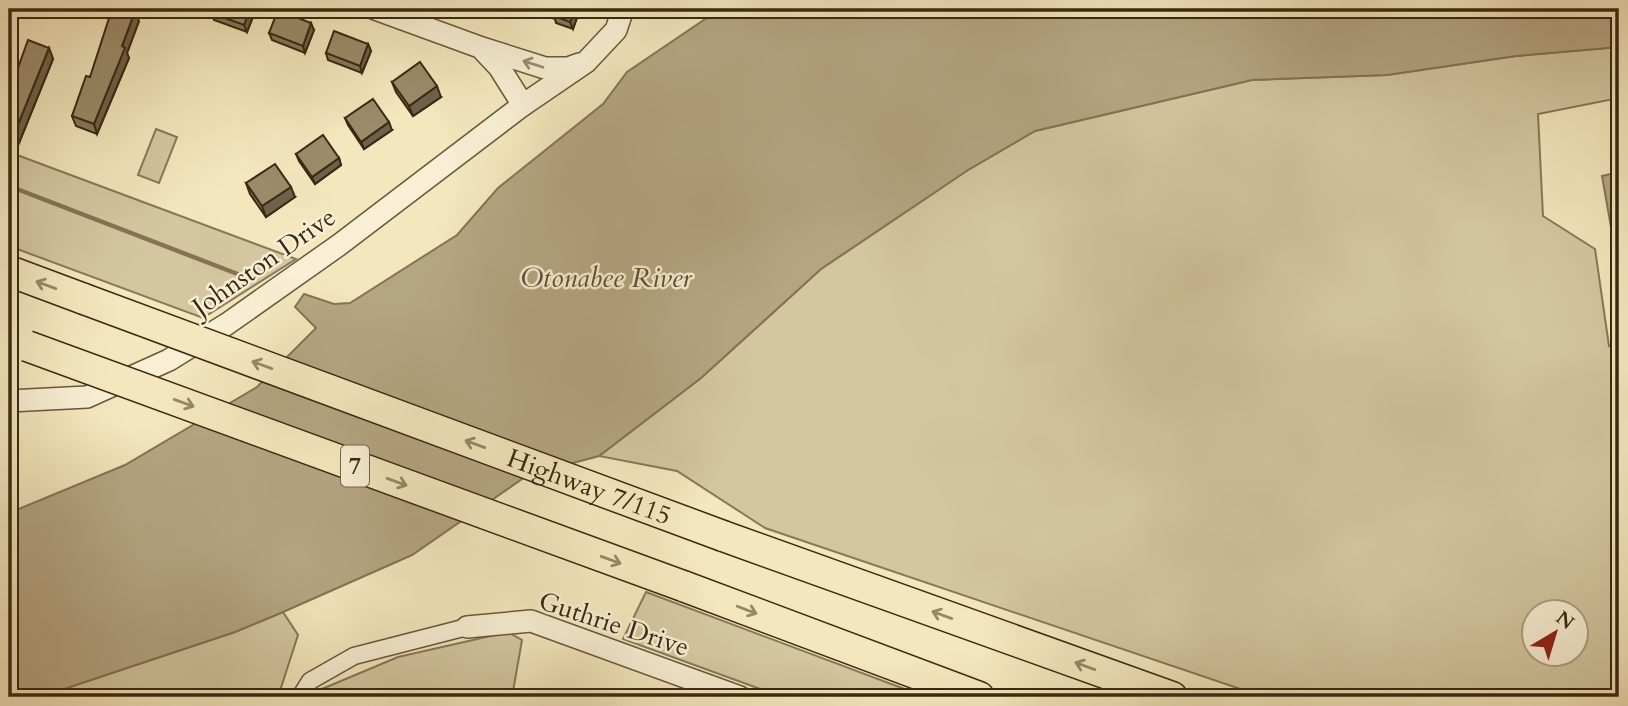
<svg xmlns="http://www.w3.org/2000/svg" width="1628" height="706" viewBox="0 0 1628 706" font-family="Cardo,serif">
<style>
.green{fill:#d4c7a0;stroke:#877858;stroke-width:2;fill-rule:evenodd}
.water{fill:#b5a683;stroke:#847455;stroke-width:2}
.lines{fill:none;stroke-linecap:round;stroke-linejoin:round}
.stream{stroke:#847455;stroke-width:4.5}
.minor-casing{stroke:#68583c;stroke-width:19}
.tertiary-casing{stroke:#68583c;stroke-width:24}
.motorway-casing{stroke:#3a2811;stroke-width:33}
.minor{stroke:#f8efd4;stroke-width:16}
.tertiary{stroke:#f8efd4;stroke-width:21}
.motorway{stroke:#f4e7bd;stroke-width:30}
.motorway-bridge-casing{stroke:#3a2811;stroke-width:33;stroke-linecap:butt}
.motorway-bridge{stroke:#f4e7bd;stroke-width:30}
.wall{fill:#85785b;stroke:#3a2811;stroke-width:2}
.shaded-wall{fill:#6c614a;stroke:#3a2811;stroke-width:2}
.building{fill:#9b8b6a;stroke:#3a2811;stroke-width:2}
.oneway{stroke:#998c72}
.oneway2{stroke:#978867}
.labels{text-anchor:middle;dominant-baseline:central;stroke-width:5;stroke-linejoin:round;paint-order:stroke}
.shield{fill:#f8efd4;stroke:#73644c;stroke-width:2}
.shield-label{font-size:24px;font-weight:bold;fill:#3a2811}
.street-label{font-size:26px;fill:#3a2811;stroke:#f8efd4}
.water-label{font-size:28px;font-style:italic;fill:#5f4e33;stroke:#f8efd4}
</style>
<rect width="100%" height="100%" fill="#f4e7bd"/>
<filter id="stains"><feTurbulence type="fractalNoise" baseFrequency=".00286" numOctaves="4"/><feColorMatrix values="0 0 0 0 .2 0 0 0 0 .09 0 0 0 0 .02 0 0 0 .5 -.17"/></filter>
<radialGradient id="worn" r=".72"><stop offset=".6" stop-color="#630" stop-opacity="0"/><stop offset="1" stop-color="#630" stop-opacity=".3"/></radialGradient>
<!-- green -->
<g class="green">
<path d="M1619,47V98L1538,114L1543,216L1595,249L1609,346L1619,344V697H1264L765,528L677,471L599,456L701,378L821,269L968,170L1035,131L1252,80L1387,75L1516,56ZM1534,612H1576V654H1534Z"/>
<path d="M156,129L177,137L159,183L138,175Z"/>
<path d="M9,152L296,259L203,318L9,246Z"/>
<path d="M646,592L926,697H782L623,639Z"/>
<path d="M283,612L298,635L278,697H40L235,632Z"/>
<path d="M508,632L522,640L512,697H315L317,691L398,657Z"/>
</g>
<!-- water -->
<g class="water">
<path d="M720,9H1619V47L1516,56L1387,75L1252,80L1035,131L968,170L821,269L701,378L599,456L528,475L412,555L283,612L235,632L40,697H9V513L125,465L257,387L316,328L295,307L304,294L334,304L350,303L457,235L498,188L603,104L627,72Z"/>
<path d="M1619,172V243L1614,244L1602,176Z"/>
</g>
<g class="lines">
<!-- stream -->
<path class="stream" d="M9,186L248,278"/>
<defs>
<path id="minor" d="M300,697L310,681L354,656L467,627"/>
<g id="tertiary">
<path d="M375,9L482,48L545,68H568L579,64"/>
<path d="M483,50L499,67L523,105"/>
<path d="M9,401L87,397L169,360L227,324L339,245L523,105L586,62L616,30L623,9"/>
<path d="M467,627L531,621L740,697"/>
</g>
<g id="motorway">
<path d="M9,271L84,299"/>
<path d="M723,536L1172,697"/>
<path d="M683,586L979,697"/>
</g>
</defs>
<!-- minor casing -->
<use href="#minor" class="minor-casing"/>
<!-- tertiary casing -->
<use href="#tertiary" class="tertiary-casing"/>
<!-- motorway casing -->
<use href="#motorway" class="motorway-casing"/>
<!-- minor -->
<use href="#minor" class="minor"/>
<!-- tertiary -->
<use href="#tertiary" class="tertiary"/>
<!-- motorway -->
<use href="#motorway" class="motorway"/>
<defs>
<g id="motorway-bridge">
<path id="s1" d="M84,299L723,536"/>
<path d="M27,346L683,586"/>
</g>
</defs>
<!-- motorway-bridge casing -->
<use href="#motorway-bridge" class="motorway-bridge-casing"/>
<!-- motorway-bridge -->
<use href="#motorway-bridge" class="motorway-bridge"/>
</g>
<!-- wall -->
<g class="wall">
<path d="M213,9H256L247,32L214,20L211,13Z"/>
<path d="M518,9H580L573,29L556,23L555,19L536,12L535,15Z"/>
<path d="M139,21L127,53L129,58L97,134L76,126L72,116L90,77Z"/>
<path d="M314,30L305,53L272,40L269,33Z"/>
<path d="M368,44L371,51L362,73L328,60L326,53Z"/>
<path d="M49,48L53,59L19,143L9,139V93Z"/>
<path d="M392,82L441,97L413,116L396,92Z"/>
<path d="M345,118L392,130L364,149L348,125Z"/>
<path d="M296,154L339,158L341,165L315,184L299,161Z"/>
<path d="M246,183L295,197L266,217L250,194Z"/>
</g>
<!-- shaded-wall -->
<g class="shaded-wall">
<path d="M250,9H256L247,32L244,25Z"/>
<path d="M575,9H580L573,29L570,22Z"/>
<path d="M135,11L139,21L127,53L129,58L97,134L94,124Z"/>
<path d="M311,23L314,30L305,53L303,46Z"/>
<path d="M368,44L371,51L362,73L360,66Z"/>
<path d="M49,48L53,59L19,143L15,132Z"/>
<path d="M437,86L441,97L413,116L409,106Z"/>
<path d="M389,122L392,130L364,149L361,142Z"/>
<path d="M339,158L341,165L315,184L312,177Z"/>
<path d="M291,187L295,197L266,217L262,206Z"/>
</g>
<!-- building -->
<g class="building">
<path d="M112,9H129L135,11L122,46L125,48L94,124L72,116L86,76L90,77Z"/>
<path d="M213,9H250L244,25L211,13Z"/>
<path d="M544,9H575L570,22L554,16L555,13Z"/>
<path d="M278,10L311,23L303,46L269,33Z"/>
<path d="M334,31L368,44L360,66L326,53Z"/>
<path d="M28,40L49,48L15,132L9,130V93Z"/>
<path d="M420,62L437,86L409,106L392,82Z"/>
<path d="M373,99L389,122L361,142L345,118Z"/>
<path d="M323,135L339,158L312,177L296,154Z"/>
<path d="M275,164L291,187L262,206L246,183Z"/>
</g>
<!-- one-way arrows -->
<defs><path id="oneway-shaft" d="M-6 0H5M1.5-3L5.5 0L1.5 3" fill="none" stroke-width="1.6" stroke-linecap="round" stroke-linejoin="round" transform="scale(1.75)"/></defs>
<use class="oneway" href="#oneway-shaft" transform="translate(533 64) rotate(-162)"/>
<g class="oneway2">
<use href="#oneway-shaft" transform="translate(46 285) rotate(-160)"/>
<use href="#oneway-shaft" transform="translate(262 365) rotate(-160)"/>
<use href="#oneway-shaft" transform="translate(184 403) rotate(20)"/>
<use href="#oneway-shaft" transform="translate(475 444) rotate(-160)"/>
<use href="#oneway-shaft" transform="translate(397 482) rotate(20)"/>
<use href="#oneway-shaft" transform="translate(611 560) rotate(20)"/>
<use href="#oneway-shaft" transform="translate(747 610) rotate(21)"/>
<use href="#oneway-shaft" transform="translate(942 615) rotate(-160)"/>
<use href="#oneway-shaft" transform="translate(1085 666) rotate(-160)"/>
</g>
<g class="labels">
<!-- shield labels -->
<rect class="shield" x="341" y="445.5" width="28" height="41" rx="5"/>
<g class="shield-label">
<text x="355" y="466">7</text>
</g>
<!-- street labels -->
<g class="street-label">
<text transform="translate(264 262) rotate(-35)">Johnston Drive</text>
<text stroke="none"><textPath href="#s1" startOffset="539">Highway 7/115</textPath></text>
<text transform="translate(614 624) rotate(18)">Guthrie Drive</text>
</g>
<!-- water labels -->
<g class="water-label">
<text x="606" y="278">Otonabee River</text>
</g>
</g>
<!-- margin -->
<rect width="1628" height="706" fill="none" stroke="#f4e7bd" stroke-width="35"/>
<rect x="10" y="10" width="1607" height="685" fill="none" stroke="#3a2811" stroke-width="3.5"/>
<rect x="18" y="18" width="1593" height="671" fill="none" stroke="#3a2811" stroke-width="2"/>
<!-- north arrow -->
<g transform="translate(1555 633) rotate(38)"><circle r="33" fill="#f8efd4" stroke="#ac9f86" stroke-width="2"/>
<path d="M0-5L12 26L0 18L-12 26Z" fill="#8f2418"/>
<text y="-10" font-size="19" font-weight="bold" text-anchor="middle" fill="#3a2811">N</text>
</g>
<rect width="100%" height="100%" filter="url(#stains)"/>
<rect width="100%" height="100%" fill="url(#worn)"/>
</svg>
